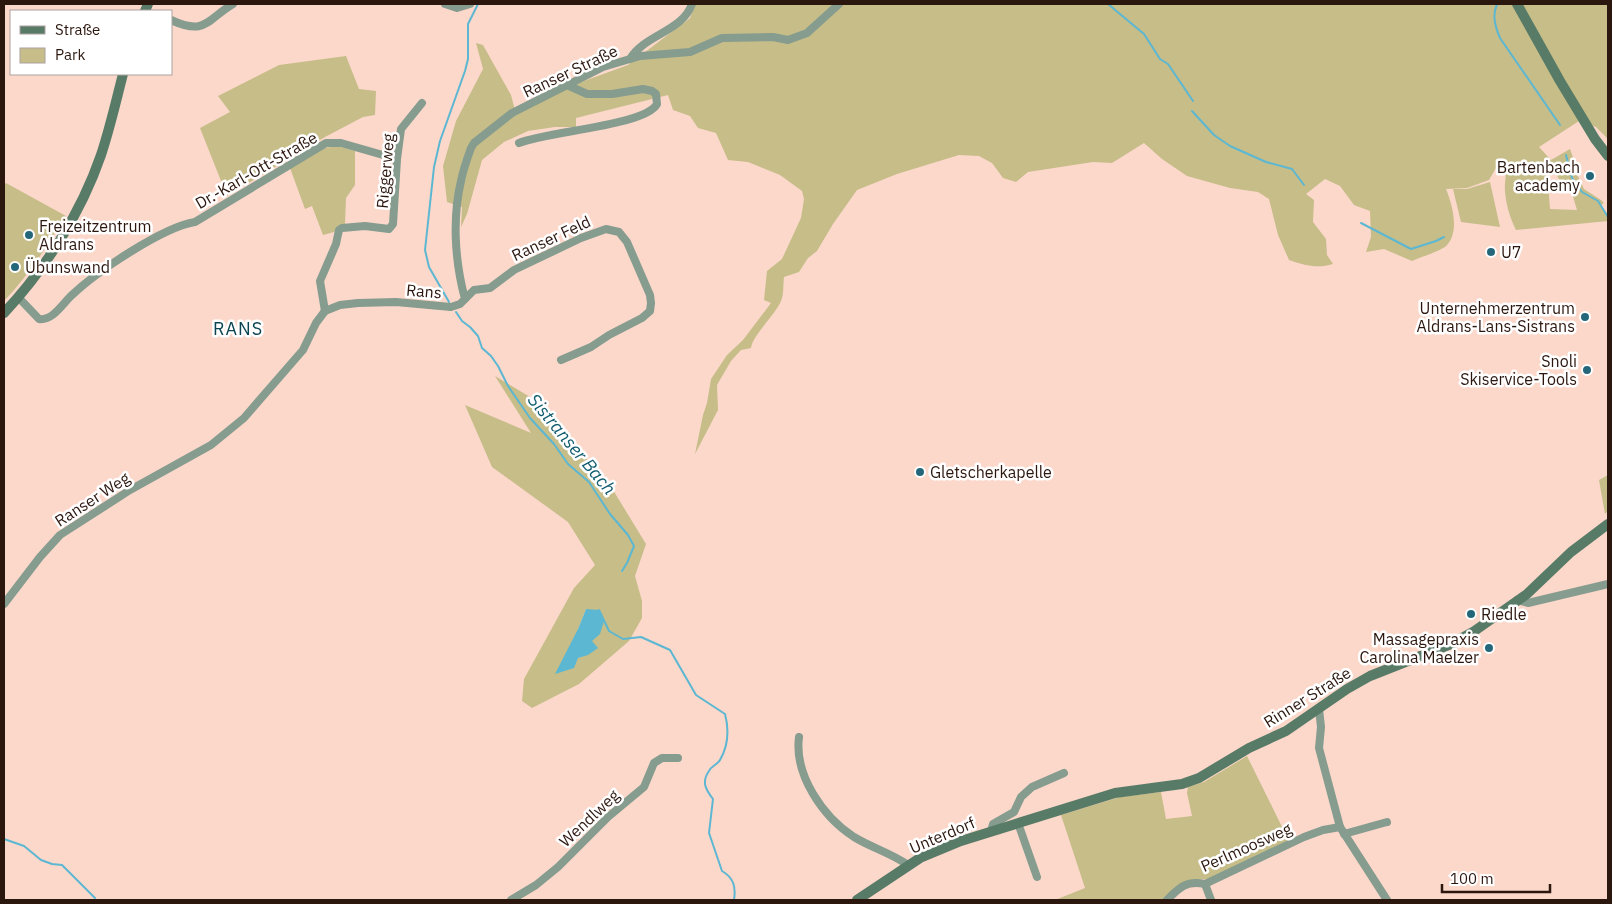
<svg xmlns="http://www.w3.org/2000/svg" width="1612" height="904" viewBox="0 0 1612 904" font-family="'IBM Plex Sans',sans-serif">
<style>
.green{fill:#c6bd88;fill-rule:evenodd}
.water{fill:#5cb7d2}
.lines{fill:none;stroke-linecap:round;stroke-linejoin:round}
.stream{stroke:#5cb7d2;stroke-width:2}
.minor{stroke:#859c8e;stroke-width:8}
.secondary{stroke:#587b67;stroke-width:10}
.poi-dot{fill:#25677a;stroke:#fff;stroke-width:2}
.labels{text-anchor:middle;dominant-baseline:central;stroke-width:5;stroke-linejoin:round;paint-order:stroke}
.street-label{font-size:16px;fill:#2c170f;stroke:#fff}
.poi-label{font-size:16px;fill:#2c170f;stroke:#fff;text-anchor:start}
.neighbourhood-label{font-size:18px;letter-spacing:1px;fill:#0b4452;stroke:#fff}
.water-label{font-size:18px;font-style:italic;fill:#125d70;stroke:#fff}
</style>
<rect width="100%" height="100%" fill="#fcd8cb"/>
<!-- green -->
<g class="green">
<path d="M695,4H1608V139L1596,127L1579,121L1539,147L1551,160L1570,149L1575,163L1572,164L1584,189L1601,200L1604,203L1601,205L1606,213L1608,212V221L1516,230C1510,218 1506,205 1505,191C1504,180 1508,177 1503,164L1496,168L1489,180L1467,188L1446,189C1452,204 1460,231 1447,245C1442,251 1420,257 1412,261L1384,249L1366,252L1371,237L1370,211L1354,205L1340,186L1325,179L1306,194L1314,200L1313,222L1326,239L1327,255L1333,264C1317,269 1304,265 1289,260L1278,235L1269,199L1258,192L1230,188L1187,176L1162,159L1144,143L1112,163L1093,162L1028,172L1016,182L1003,178L992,163L979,156L959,155L897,174L857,190L833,224L817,251L808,258L799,272L784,277C783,285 784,294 781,301C775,315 752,336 751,348L741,350L731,361L717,385L718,410L695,454L703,415L707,403L711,379L727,355L743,340L771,303L764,300L767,271L782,259L801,218L804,199L802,191L780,175L748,162L728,160L716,133L698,128L690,116L673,110L668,95L576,118V127H555L528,131L504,142L482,160L467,214L461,227L462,207L447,202L443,166L456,121L483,69L476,43L483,45L511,95L516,114L562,89L628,65L690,18ZM1545,164L1554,170L1560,181L1571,190L1577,210L1550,209L1547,170Z"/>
<path d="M346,56L359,89L376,91L375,115L363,117L325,137L227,196L200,128L230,112L218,96L279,65Z"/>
<path d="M337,146L355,151V185L346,198L345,224L334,232L323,235L312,206L305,209L290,168L325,148Z"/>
<path d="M1490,182L1500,227L1461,222L1453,189H1467Z"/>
<path d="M6,183L66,216C47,246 29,275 4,301V185Z"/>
<path d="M495,376L540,403L613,490L646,544L635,576L642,601V618L629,641L579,684L532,708L522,701L524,679L574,588L595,565L568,522L492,467L465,405L531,433ZM586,609L592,641L588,654L578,658V629Z"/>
<path d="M1608,475V511L1605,514L1599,480Z"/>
<path d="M1247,756L1289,841L1208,879C1186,879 1178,885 1164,900H1055L1085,888L1061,815L1120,797L1161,792L1166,819L1192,816L1187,793L1188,787L1204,782Z"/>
</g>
<!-- water -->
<path class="water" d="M586,609L599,610L604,621L600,634L592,641L598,648L588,655L578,658L574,668L555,674L578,629Z"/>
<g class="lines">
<!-- stream -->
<g class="stream">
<path d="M1108,4L1144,34L1160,59L1168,64L1193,101"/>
<path d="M1497,4C1492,16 1495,26 1500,38L1560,125"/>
<path d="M1192,111L1214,135L1230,146L1266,162L1292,169L1304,185"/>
<path d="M1566,155L1572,178L1582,192L1598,201L1608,217"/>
<path d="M1361,223L1411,249L1436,241L1444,237"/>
<path d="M1608,294V302"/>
<path d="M449,302L429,267L425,250L434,167L440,141L465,71L468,59V24L478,4"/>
<path d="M456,312L462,321L470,327L478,336L482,348L491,356L498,366L508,386L530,418L554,444L568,464L589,482L610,514L628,535L634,546L627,563L622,571"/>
<path d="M599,610L609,631L623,639L641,637L670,650L696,695L725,714C729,729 728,746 720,760C717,765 711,766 709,771C701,782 706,790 713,799L709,833L722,871C734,878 736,887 734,900"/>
<path d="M4,839L24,846L41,860L52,864L62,865L95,898"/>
</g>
<!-- minor -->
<g class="minor">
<path d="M445,4L457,8L470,4"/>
<path d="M171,20C206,36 206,20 233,4"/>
<path d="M630,59C645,34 682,32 692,4"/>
<path d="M519,143C547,131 645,126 657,104L656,94L652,91L643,89L612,94H587L567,85"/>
<path d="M18,297L39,319C53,321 63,303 72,295C96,272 163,227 195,222L326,143H341L397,159"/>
<path d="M465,299L474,290L490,288L514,270L581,238L606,229L619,232L627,242L650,295L651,303L650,311L642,318L609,335L591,347L561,360"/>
<path d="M325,311L320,281L336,244L339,230L342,228L365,226L389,229L393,224L397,159L401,129L422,103"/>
<path d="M1517,600L1528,603L1608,584"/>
<path d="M4,604L40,557L60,535L130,490L211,445L244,418L303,350L316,323L325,311L340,305L358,303L396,302L451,307L460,304L465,299C455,262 452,219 461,181C463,170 467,159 471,148L474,143L512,113L603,67L640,56L690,52L722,38L773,37L788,40L807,33L839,4"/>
<path d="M1319,709L1321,727L1319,748L1340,827L1387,900"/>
<path d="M799,737C794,775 823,817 854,837C872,848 891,853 908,865"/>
<path d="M1018,823L1037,877"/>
<path d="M991,831L993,824L1014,812L1021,797L1032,787L1064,773"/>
<path d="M1344,834L1387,822"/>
<path d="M1205,884L1211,900"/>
<path d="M511,900L536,885L558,867L608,817L644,787L654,763L662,758H678"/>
<path d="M1167,900C1179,888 1186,880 1205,884L1304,837L1323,830L1340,827"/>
</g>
<!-- secondary -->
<g class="secondary">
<path d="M1517,4L1560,81L1595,139L1608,156"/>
<path d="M145,11L148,4"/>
<path d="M4,313C46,268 81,213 101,155C110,128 116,101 123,74"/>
<path d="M857,900L920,858L961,841L1115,793L1182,784L1199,778L1249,748L1286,731L1347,689L1370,676L1451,644L1473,632L1527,594L1571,552L1608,524"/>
</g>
</g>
<!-- markers -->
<g class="poi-dot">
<circle cx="1590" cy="176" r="5"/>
<circle cx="29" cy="235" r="5"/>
<circle cx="1491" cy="252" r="5"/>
<circle cx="15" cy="267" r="5"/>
<circle cx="1585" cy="317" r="5"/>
<circle cx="1587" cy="370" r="5"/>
<circle cx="920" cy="472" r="5"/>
<circle cx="1471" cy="614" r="5"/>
<circle cx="1489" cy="648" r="5"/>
</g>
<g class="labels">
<!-- street labels -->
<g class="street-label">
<text transform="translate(570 71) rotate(-25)">Ranser Straße</text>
<text transform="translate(256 170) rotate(-30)">Dr.-Karl-Ott-Straße</text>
<text transform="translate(385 171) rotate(-85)">Riggerweg</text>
<text transform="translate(551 238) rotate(-25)">Ranser Feld</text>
<text transform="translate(424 291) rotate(5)">Rans</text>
<text transform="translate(92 499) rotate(-33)">Ranser Weg</text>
<text transform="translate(1307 697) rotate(-32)">Rinner Straße</text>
<text transform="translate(589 818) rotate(-43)">Wendlweg</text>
<text transform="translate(942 835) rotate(-23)">Unterdorf</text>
<text transform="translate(1246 847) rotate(-24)">Perlmoosweg</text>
</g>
<!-- poi labels -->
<g class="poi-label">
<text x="1580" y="167" text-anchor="end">Bartenbach<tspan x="1580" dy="18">academy</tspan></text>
<text x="39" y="226">Freizeitzentrum<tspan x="39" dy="18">Aldrans</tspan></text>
<text x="1501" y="252">U7</text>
<text x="25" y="267">Übunswand</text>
<text x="1575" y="308" text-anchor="end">Unternehmerzentrum<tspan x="1575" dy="18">Aldrans-Lans-Sistrans</tspan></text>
<text x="1577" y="361" text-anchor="end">Snoli<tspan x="1577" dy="18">Skiservice-Tools</tspan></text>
<text x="930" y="472">Gletscherkapelle</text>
<text x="1481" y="614">Riedle</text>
<text x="1479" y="639" text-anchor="end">Massagepraxis<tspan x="1479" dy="18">Carolina Maelzer</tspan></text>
</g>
<!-- neighbourhood labels -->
<g class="neighbourhood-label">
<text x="238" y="328">RANS</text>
</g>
<!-- water labels -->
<g class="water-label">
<text transform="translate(572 444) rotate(50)">Sistranser Bach</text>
</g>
</g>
<!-- border -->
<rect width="1612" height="904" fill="none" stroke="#2c170f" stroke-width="10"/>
<!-- legend -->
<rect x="10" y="10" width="162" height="65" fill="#ffffff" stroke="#aba29f"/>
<rect x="20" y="26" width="25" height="8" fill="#587b67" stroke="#aba29f"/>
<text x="55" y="35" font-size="15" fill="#2c170f">Straße</text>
<rect x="20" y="48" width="25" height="15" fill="#c6bd88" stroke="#aba29f"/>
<text x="55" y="60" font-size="15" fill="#2c170f">Park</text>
<!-- scale -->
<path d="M1442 884v8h108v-8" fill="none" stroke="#2c170f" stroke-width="2.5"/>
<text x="1450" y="884" font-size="15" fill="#2c170f" stroke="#ffffff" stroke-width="4" paint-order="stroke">100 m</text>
</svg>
